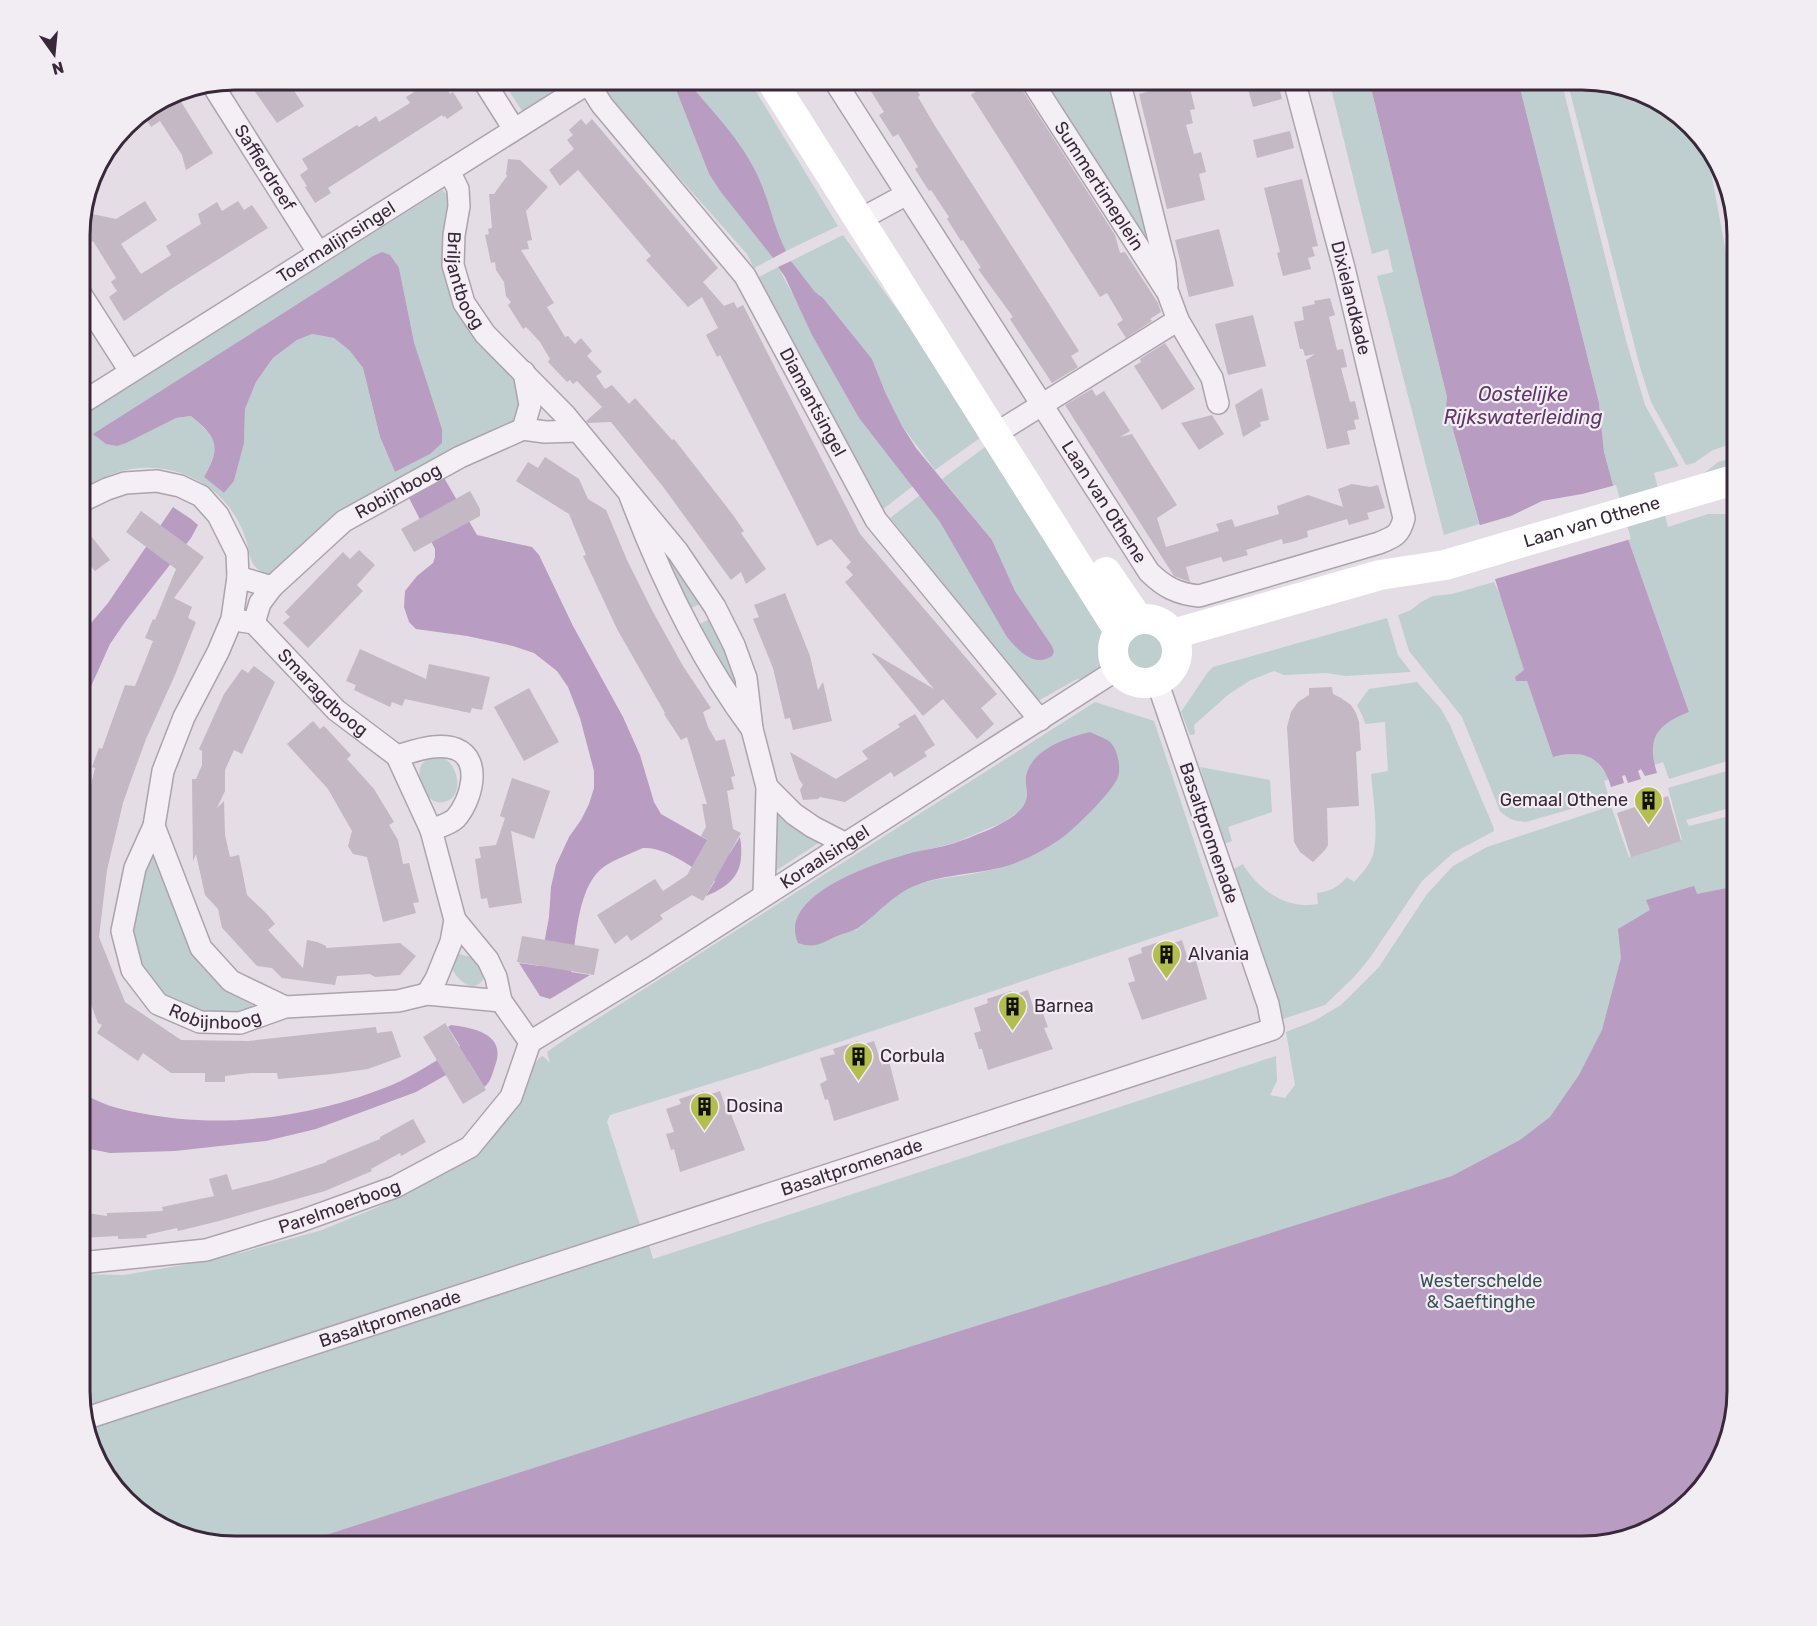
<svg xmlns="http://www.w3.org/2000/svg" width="1817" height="1626" viewBox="0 0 1817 1626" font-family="Rubik,sans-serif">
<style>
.green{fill:#bfcece;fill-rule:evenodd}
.water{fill:#b99cc2}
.pier{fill:#e4dde5}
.building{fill:#c3b8c4}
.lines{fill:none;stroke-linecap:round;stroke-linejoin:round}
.street-casing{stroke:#ada3ae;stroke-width:24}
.street{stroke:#f4eff4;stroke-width:21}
.secondary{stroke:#fff;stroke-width:30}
.labels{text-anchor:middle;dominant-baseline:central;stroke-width:4.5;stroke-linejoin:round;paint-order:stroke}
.street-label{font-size:18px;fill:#38283a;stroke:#f2ecf3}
.poi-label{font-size:18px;fill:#38283a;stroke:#f2ecf3;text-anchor:start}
.park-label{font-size:18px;fill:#375254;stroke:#f2ecf3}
.water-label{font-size:20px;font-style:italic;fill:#5f3769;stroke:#f2ecf3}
.rim{fill:none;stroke:#38283a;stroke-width:3}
</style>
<rect width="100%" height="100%" fill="#e4dde5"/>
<!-- green -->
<g class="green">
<path d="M502,80H575L524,114Z"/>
<path d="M606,80H679L673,82L709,174L720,191L773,258L754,268L747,254L597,85Z"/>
<path d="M682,80H749L838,226L786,251L778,237L748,158L718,117L687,81Z"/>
<path d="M1044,80H1112L1152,244H1148Z"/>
<path d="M1329,80H1369L1447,397L1446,405L1479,524L1444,535L1377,276L1393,272L1388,249L1372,254Z"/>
<path d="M1518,80H1561L1627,344L1645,405L1679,466L1654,473L1668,527L1708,514H1737V758L1669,779L1663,762L1654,765C1649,748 1655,729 1671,719C1676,716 1683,714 1689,712L1627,536L1604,452L1599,403Z"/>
<path d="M1567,80H1583L1641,91L1692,125L1706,146L1737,311V442L1713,450L1694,463L1686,465L1651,402L1640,367Z"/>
<path d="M442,190L447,194L452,204L448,261L516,373L524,391L518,417L506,430L271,575C247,569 252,556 245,537C243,530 239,522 235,516C212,476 161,459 118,472C105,476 92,483 80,490V417ZM399,268L414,342L442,429L430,454L395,472L380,437L363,368L350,351L334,338L312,334L297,340L273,358L256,382L245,409L244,443L234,481L224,493L204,477C221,446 218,439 191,416L176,418Z"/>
<path d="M843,235L987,433L935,470L902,426L886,394L872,359L823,298L815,292L791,261Z"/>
<path d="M778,267L859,418L913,486L883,509L759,277Z"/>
<path d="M993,441L1106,637L1102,648L1100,666L1092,676L1075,680L1038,701L890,518L920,495L940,522L1052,646L1015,591L992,540L942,479Z"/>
<path d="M1737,457V466L1689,481L1707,471L1718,462Z"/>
<path d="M646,526L702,601L700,604L689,609Z"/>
<path d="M1494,582L1505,605L1524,670L1517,681H1527L1553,757C1582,751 1593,751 1609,779L1604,781L1609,798L1526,822C1514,821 1508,819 1500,811L1462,717L1409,651L1398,615L1411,610L1421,602L1433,596L1452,594Z"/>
<path d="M711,618L736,675V683L732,684L698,625Z"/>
<path d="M1387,618L1398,655L1411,672L1346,676L1326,673L1284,675L1274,671L1251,680L1229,694L1194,725L1195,734L1190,735L1181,712L1208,672L1213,667Z"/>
<circle cx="1145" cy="652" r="19"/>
<path d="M1417,682L1441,709L1450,725L1493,826L1494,831L1453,853L1422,881L1369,959L1354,977L1325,1005L1283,1019L1232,870L1243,864C1258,890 1287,910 1318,904L1317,893C1330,891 1338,888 1347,877L1354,882C1360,876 1370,864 1373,855C1379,833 1373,797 1371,774L1388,771L1385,722L1365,724L1363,717L1357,705L1369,689Z"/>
<path d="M1095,702L1154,721L1219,916L770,1065L610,1115L607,1122L641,1228L83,1412L80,1401V1274L124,1275L183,1265L240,1253L322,1230L378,1207L432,1180L466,1160L539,1058L543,1056L550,1063L547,1052L567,1038ZM1118,777C1082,829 1044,858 982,872C961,877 939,877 919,884C901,890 887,903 873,915C868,919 862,926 856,930C851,932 844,933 838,935L914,853L954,843L1004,822L1019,811L1027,801L1026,780Z"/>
<path d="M432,757C439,757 444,757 449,762C458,771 462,793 449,800C430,811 414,782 421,766C423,761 428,760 432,757Z"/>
<path d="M1200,767L1270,780L1272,812L1228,827L1232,841L1224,844Z"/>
<path d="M1737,768V806L1686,820L1689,826L1737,814V1401L1726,1451L1692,1501L1642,1535L1582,1546H234L176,1535L125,1501L95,1460L91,1444L95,1443L89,1426L648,1241L653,1259L1276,1056L1277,1081L1270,1095L1285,1098L1295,1085L1286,1032L1314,1021L1341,1005L1379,967L1427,894L1453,866L1487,847L1611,806L1629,857L1682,840L1668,788Z"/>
<path d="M773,808L825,839L772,873Z"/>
<path d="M153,856L159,857L173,901L253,1002L251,1008C241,1012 230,1013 219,1013C175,1014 145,986 135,944C134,940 132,935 132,930C132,920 136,908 138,899C140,886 143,865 153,856Z"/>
<path d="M459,954L475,958L485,974C478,998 455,981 451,965L455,956Z"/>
</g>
<!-- water -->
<g class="water">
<path d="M679,80L687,81C714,113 747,146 762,186C771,208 775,230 786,251L773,258L720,191L709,174L673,82Z"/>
<path d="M1369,80H1518L1599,403L1604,452L1627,536L1689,712C1657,724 1646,739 1657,773L1645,776L1641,769L1638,771L1641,779L1628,783L1625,775L1622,776L1624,783L1611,787C1602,756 1583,749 1553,757L1527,681H1516L1515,677L1524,670L1494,576L1446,405L1447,397Z"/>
<path d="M382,252L390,255L399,268L414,342L442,429V443L430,454L395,472L380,437L363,368L350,351L334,338L312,334L297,340L273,358L256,382L245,409L244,443L234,481L224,493L204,477C221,447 218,438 191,416L176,418L126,443L117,446L106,444L93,434L373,256Z"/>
<path d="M791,261L815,292L823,298L872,359L886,394L902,426L916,448L992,540L1015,591L1052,646L1054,652L1052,656C1034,668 1018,650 1007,637L940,522L859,418L812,335L785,277L778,267Z"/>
<path d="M443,476L477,535L532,547L539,555L573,626L623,717L640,755L654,802L661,814L730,853L740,837C745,869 736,884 706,896L715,881C695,870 666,846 643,848C630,854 612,860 601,869C577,890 576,941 571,972L590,975L550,999L540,996L519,963L540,966L549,917L551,887L556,865L569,837L581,820L589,804L594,788V771L580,718L568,687L557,671L534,653L513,646L467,636L416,629L409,622L404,607L405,591L417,576L433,563L435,557V549L408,496Z"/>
<path d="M173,507L191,519L198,525L191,538L125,622L110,644L80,711V636L108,603Z"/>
<path d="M1090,732C1096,735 1105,738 1110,742C1118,750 1121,767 1118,777C1114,790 1072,832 1059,840C1044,850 1028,859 1010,865C981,874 944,874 917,885C893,894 878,914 858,928C852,932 844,933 837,936C821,943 816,949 798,943C776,893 882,861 915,852C928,849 942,847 955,843C974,836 1016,822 1025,803C1029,796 1025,785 1026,776C1032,749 1066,738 1090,732Z"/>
<path d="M1694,886L1697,894L1737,886V1401L1726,1451L1692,1501L1642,1535L1582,1546H292L884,1355L1452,1176L1520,1140L1550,1117L1579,1075L1602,1030L1621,958L1618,929L1650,910L1646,900Z"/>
<path d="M451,1025C474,1028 507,1034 495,1066C492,1074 491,1082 484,1087L469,1062L416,1092L316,1129L266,1141L175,1151L110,1153L80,1147V1091C98,1104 119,1109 140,1113C224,1130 313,1117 392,1085C415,1075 438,1059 460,1046L448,1027Z"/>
</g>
<!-- pier -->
<path class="pier" d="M1616,485L1631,539L1492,580L1477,526L1511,516L1542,501L1582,494Z"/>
<!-- building -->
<g class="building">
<path d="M261,80H278L285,90L291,86L304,106L277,123L251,86Z"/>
<path d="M427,80H429L435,88L444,83L450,94L453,92L463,108L447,119L445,116L443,117L442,115L328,188L331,193L315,203L305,187L307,186L300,175L308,169L302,159L357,125L359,127L376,116L379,122L410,103L406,97L414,92L413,89Z"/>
<path d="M864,80H910L920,95L918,97L935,126L1079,351L1071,356L1078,367L1052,383L1010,319L1013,317L978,269L981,268L963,240L961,241L947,219L949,217L931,190L929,191L915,169L918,167L898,134L893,137L879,115L884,112Z"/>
<path d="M977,80H1016L1115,235L1120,253L1125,252L1158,303L1161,312L1150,319L1152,321L1126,338L1117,324L1123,320L1107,293L1100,297L971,95L982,87Z"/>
<path d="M1152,80H1188L1195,109L1190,110L1193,123L1186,125L1194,154L1201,152L1206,172L1199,174L1205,200L1167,209L1139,94L1154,90Z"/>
<path d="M1278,82L1282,99L1253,107L1248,89Z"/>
<path d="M175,92L213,153L186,170L182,155L160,121L151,127L142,112Z"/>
<path d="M581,119L586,125L592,119L718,268L703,282L724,306L734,302L737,308L743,305L860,534L997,694L981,708L994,724L977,739L943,699L923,716L872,654L873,653L934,689L845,582L853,575L846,567L851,562L831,539L817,546L720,355L717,357L706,335L718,328L702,297L688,307L646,260L651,256L578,170L560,186L549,170L574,149L567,140L573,135L569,130Z"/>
<path d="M1290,131L1294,148L1257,158L1253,140Z"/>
<path d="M508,159L520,160L548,187L526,211L532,240L527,241L529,249L521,250L554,303L547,307L565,337L568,336L575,344L581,338L592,351L587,356L602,372L596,376L605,389L612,385L629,404L635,398L672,440L674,439L733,515L744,531L741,533L766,569L746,584L741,572L731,580L664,488L611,422L588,423L586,421L602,407L577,381L573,384L570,380L567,382L548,362L550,359L540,342L526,327L523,329L508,305L511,302L506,296L504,282L496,270L495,262L491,263L485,235L489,234L488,229L492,228L489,194H494L507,176L506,174Z"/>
<path d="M1302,179L1318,246L1312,247L1315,256L1308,258L1311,269L1283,276L1277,253L1280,252L1264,188Z"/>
<path d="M145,201L157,220L121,244L141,274L171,255L166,246L201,224L198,214L217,202L222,211L238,201L244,210L252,205L268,228L171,289L124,321L109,297L117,291L111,282L116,278L93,241L87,245L80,233V224L83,212L116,219Z"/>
<path d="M1219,229L1234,286L1189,297L1175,240Z"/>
<path d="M1330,298L1335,315L1329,317L1337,350L1343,349L1347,367L1341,368L1350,402L1355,401L1359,419L1354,420L1356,429L1347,431L1350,444L1327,449L1306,360L1315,354L1305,356L1303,349H1300L1294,322L1304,320L1302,307L1315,304L1314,301Z"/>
<path d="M1253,315L1266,366L1228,375L1215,324Z"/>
<path d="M1165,343L1195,389L1162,410L1134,366L1141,362L1140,359Z"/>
<path d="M1262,388L1269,420L1260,422L1261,426L1243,437L1235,405Z"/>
<path d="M1092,389L1096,396L1104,391L1130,431L1120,437L1132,434L1177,505L1157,518L1166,547L1219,531L1216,524L1232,519L1235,527L1279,514L1277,506L1308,495L1343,507L1338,489L1352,484L1370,487L1378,485L1385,508L1367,513L1369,519L1349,525L1347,519L1307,531L1308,537L1296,541L1283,544L1282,539L1246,550L1248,555L1223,562L1221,557L1186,567L1190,582L1174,576L1065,405Z"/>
<path d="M1212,415L1224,434L1199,450L1181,423Z"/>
<path d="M545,457L579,479L588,499L606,510L627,560L653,612L683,666L711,708L703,712L708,727L716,741L725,739L735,776L731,777L734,789L727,791L733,829L741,833L703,901L692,895L660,915L663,919L631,941L627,935L615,944L597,915L655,879L663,891L687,875L707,840L701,836L706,827L702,804H707L687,737L681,740L664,714L665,713L617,629L583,556L586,555L569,514L516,481L528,462L538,468Z"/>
<path d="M470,491L480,509V516L414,552L401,529Z"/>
<path d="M141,511L204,557L174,598L192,607L188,618L196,622L175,675L146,739L131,780L123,803L107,870L99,937L125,1002L181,1040L248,1041L376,1027L377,1033L392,1031L401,1057L368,1069L332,1074L278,1079L277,1073H251L225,1076V1082H205V1073H171L143,1053L138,1061L97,1033L102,1025L98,1023L86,991L80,994V818L89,793L95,768L92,767L99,748L102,749L125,685L135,686L144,664L153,641L145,638L153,619L155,620L176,569L126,532Z"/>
<path d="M80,522L110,560L95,571L88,563L80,569Z"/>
<path d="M359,550L375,565L357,585L363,591L308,648L283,623L290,617L285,612L343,552L350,559Z"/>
<path d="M785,593L810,656L818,690L823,682L832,721L793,730L790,718L785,719L773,668L753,619L759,617L754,605Z"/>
<path d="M360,649L426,679L429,664L490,677L482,710L472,708L470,713L405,699L402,706L392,702L390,707L354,690L356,685L346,681Z"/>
<path d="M254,666L275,682L242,754L234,750L225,770V791L217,808L224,801L225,835L230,857L239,855L247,895L267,914L275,924L268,930L303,968L307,940L317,942L326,946V948L400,943L416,956L400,975L375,977L370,974L337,976L335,985L282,978L272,968L257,966L226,932L222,928L218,909L205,895L196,854L193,861L192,779H196L202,765V751L199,749L224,694L242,669L248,673Z"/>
<path d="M1332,687L1333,694L1341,698L1351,705L1356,713L1359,722L1361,750L1356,752L1359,806L1327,808L1328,845L1325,850L1313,862L1300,852L1294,842L1287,727L1291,712L1298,702L1309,695V688Z"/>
<path d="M529,688L559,742L524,761L494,707Z"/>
<path d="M915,714L935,745L924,752L927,756L894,777L891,772L845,802L820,797L818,799L803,800L800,790L803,785L799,779L790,752L836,779L868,759L862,751L900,727L898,724Z"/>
<path d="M313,721L320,729L324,726L351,755L347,759L374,789L394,822L389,825L398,840L403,864L409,863L419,902L413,903L416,913L383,922L367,857L353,854L348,846L352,831L328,789L287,744Z"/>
<path d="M512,778L550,791L534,839L511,831L522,903L489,908L487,898L481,899L475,859L481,858L479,847L496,845L505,818L500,816Z"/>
<path d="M1668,796L1681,841L1631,857L1617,813Z"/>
<path d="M522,936L599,949L594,975L517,962Z"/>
<path d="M1165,940L1167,945L1182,940L1189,963L1196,961L1207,999L1142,1020L1128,983L1135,981L1128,958L1142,953L1141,948Z"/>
<path d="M1028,990L1035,1013L1042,1011L1048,1027L1044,1028L1053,1049L988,1070L982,1049H979L974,1033L981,1031L974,1008L988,1003L987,999L1011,991L1013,995Z"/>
<path d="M445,1023L486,1090L463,1104L423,1037Z"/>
<path d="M858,1041L859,1046L874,1041L882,1065L889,1061L899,1100L834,1121L828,1099L825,1100L820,1084L827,1080L820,1058L835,1054L833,1049Z"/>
<path d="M704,1091L705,1096L720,1091L728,1115L731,1114L745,1150L680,1172L674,1149L671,1150L666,1134L674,1132L666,1109L681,1104L679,1099Z"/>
<path d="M413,1119L426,1142L401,1156L400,1153L371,1169L372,1171L325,1191L219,1221L178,1231L177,1228L146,1235L147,1238L118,1239V1236L80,1238V1212L107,1216V1213L163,1211L162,1207L214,1196L209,1179L227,1174L232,1190L272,1180L327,1162L326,1161L380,1139V1137Z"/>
</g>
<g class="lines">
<defs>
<g id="street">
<path d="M483,80L514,129"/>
<path id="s1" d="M834,80L1149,572C1164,587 1178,594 1199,596L1379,543C1394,537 1400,535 1404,518L1344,268L1294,80"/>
<path id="s2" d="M1031,80L1168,293L1178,320L1212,378L1218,403"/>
<path d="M1119,80L1165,264L1167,286"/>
<path id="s3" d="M588,83L602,105L745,276L876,520L1040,720"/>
<path id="s4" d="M212,84L318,252"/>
<path id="s5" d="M449,171L458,189L459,206L454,235L453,265L464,303L485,334L565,415L678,552L715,607L734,645L746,678L752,729C699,658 660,576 629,493"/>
<path d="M859,220L907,194"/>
<path d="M80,293L130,371"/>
<path id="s6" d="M80,404L593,80"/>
<path d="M523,429L530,405L524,372"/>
<path d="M995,434L1178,320"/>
<path d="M80,502L107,489L125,483L157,481L180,486L201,496L218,515L237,553L238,577L232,619L218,652L184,717L163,771L154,826"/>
<path id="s7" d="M238,577L272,587L344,521L460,457L523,429L545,432L578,431"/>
<path d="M241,621L254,623L260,603L272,587"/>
<path id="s8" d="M254,623L336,710L397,756L431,830L455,920L451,942L436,979L427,994"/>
<path d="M752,729L767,787L764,895"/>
<path d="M397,756C415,751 438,742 456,749C483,760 471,801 456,818C450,824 439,827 431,830"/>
<path d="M767,787L794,814L813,827L846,844"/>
<path d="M455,920L488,960L496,977L501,1001"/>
<path id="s9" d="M285,1007L231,981L201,948L154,826L135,868L122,931L132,970L158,1004L200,1022L240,1023L285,1007L398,1001L427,994L501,1001L530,1042"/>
<path id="s10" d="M530,1042L650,969L1118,669"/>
<path id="s11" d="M80,1263L206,1250L301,1221L395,1187L470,1147L511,1097L530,1042"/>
<path id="s12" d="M84,1419L1273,1029L1268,1004L1157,681"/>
</g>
</defs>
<!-- street casing -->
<use href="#street" class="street-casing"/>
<!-- street -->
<use href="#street" class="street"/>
<!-- secondary -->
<g class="secondary">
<path d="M771,80L1119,631"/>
<path d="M1106,572L1138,619"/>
<circle cx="1145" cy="651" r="32"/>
<path id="s13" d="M1173,634L1380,575L1445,565L1737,479"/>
</g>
</g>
<!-- icons -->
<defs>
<symbol id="building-pin" viewBox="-11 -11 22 30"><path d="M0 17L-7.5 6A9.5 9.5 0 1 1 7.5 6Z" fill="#b3be4e" stroke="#f2ecf3"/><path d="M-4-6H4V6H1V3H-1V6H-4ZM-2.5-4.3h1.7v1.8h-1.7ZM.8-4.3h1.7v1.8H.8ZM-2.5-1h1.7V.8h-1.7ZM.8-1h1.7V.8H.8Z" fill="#111"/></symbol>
</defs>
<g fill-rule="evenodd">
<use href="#building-pin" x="1632" y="784" width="33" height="45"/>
<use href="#building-pin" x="1150" y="938" width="33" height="45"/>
<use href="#building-pin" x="996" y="990" width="33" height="45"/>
<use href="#building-pin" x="842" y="1040" width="33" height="45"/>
<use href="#building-pin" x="688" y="1090" width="33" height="45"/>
</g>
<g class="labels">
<!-- street labels -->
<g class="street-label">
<text stroke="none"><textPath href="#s4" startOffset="99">Saffierdreef</textPath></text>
<text stroke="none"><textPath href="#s2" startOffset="126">Summertimeplein</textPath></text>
<text stroke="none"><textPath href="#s6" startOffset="303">Toermalijnsingel</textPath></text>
<text stroke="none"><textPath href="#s5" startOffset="114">Briljantboog</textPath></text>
<text transform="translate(1351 298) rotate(76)">Dixielandkade</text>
<text stroke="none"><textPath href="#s3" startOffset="392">Diamantsingel</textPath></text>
<text stroke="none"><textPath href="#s7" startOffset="195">Robijnboog</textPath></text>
<text stroke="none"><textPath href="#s1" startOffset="501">Laan van Othene</textPath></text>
<text stroke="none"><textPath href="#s13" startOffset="434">Laan van Othene</textPath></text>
<text stroke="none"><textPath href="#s8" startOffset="98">Smaragdboog</textPath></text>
<text transform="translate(1209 833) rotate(71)">Basaltpromenade</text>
<text stroke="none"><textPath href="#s10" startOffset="348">Koraalsingel</textPath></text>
<text stroke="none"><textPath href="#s9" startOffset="489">Robijnboog</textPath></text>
<text stroke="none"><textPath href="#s12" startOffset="808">Basaltpromenade</textPath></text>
<text stroke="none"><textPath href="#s11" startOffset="267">Parelmoerboog</textPath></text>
<text stroke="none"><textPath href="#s12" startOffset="322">Basaltpromenade</textPath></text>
</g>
<!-- poi labels -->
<g class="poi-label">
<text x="1628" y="800" text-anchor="end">Gemaal Othene</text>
<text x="1188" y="954">Alvania</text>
<text x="1034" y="1006">Barnea</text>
<text x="880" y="1056">Corbula</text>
<text x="726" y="1106">Dosina</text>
</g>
<!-- park labels -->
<g class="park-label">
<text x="1481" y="1281">Westerschelde<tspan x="1481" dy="21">&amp; Saeftinghe</tspan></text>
</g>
<!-- water labels -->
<g class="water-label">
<text x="1523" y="394">Oostelijke<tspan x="1523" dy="23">Rijkswaterleiding</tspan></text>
</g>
</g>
<!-- crop -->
<path d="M0 0H1817V1626H0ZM235 90H1582A145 145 0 0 1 1727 235V1391A145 145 0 0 1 1582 1536H235A145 145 0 0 1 90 1391V235A145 145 0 0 1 235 90Z" fill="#f2ecf3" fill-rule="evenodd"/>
<path class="rim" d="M235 90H1582A145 145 0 0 1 1727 235V1391A145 145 0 0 1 1582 1536H235A145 145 0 0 1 90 1391V235A145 145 0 0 1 235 90Z"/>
<!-- north arrow -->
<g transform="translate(54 54) rotate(165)" stroke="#f2ecf3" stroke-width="4.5" paint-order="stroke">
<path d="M0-4.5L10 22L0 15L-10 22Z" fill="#38283a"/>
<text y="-9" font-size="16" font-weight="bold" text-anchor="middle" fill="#38283a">N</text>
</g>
</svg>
